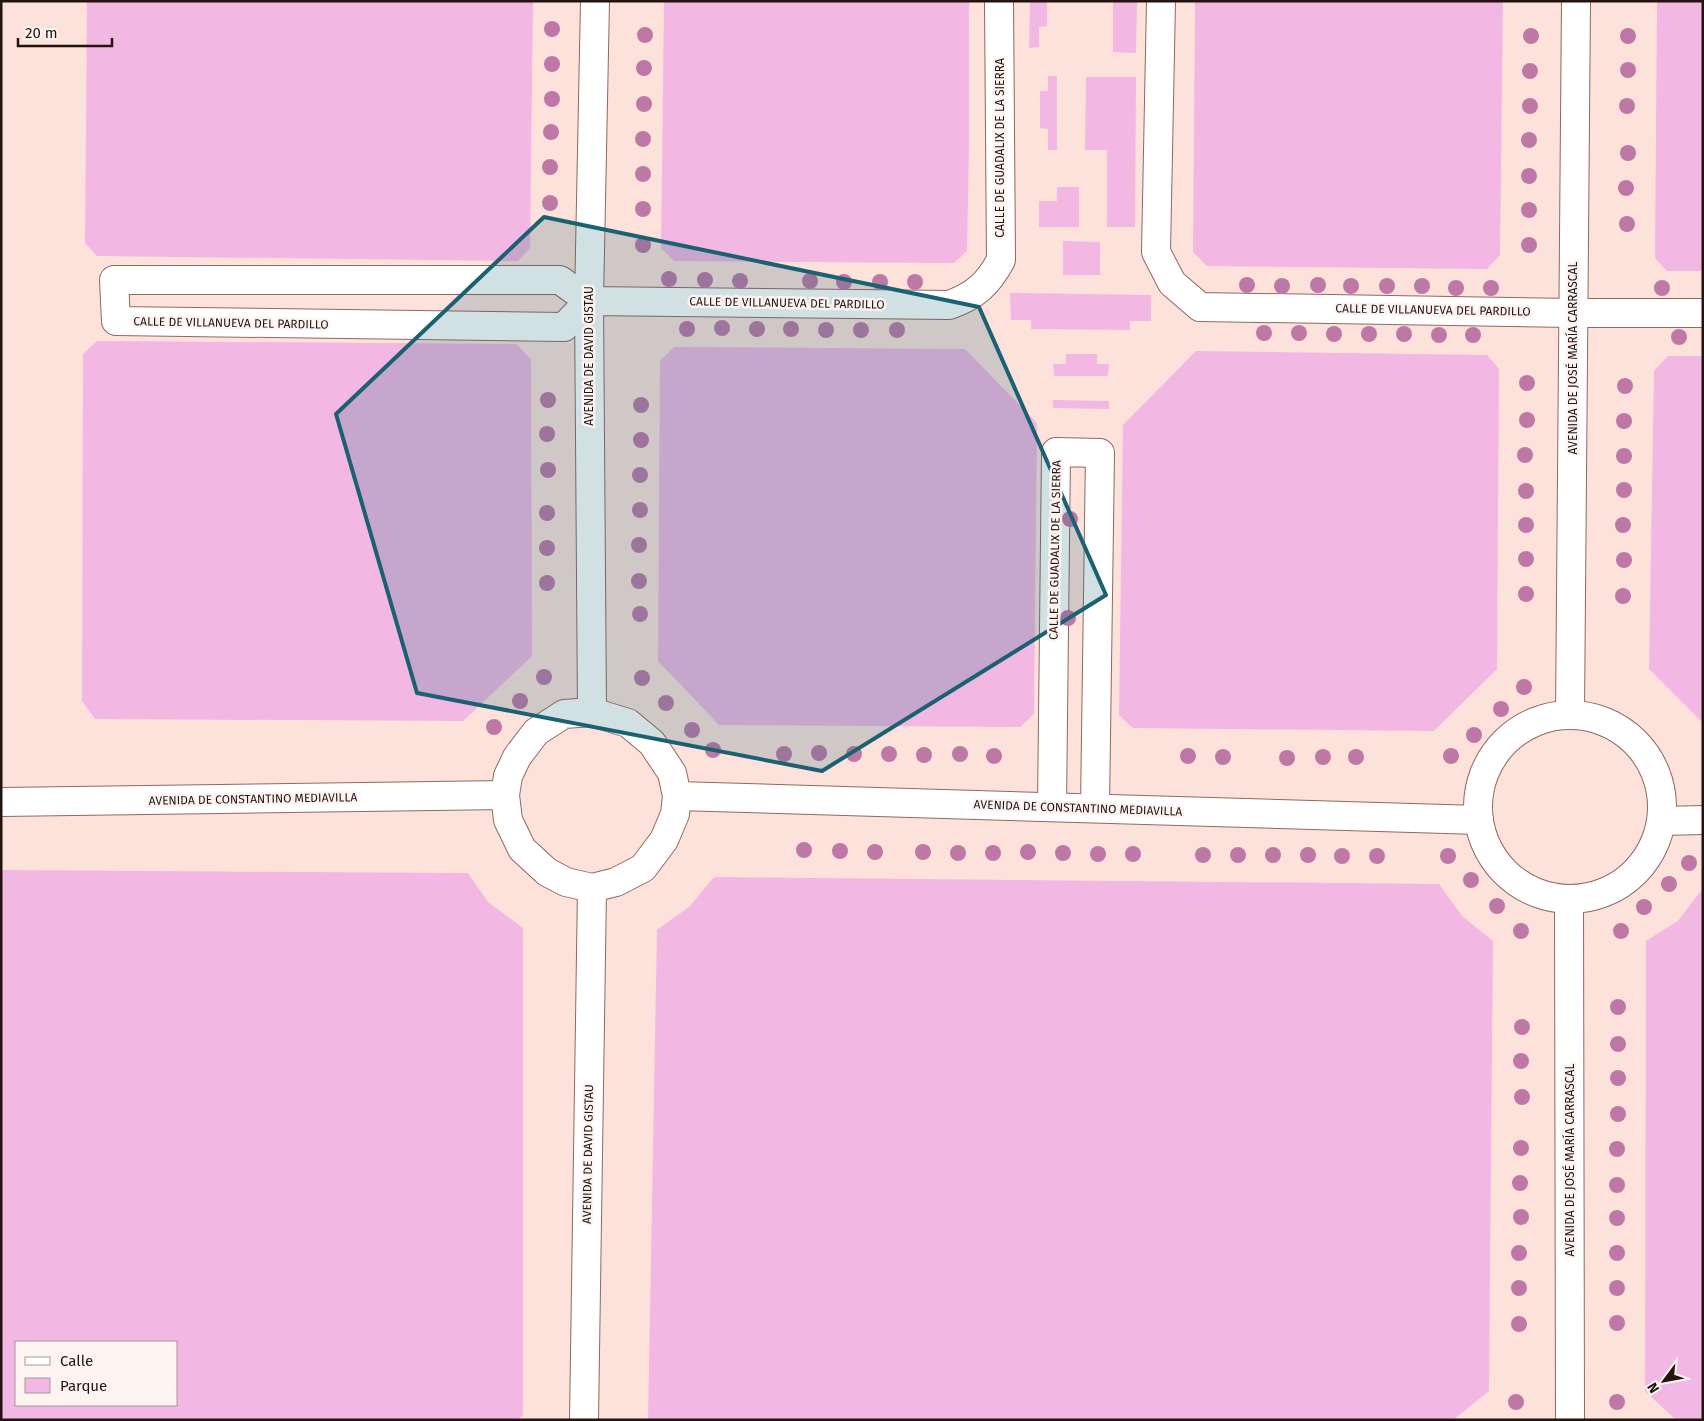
<svg xmlns="http://www.w3.org/2000/svg" width="1704" height="1421" viewBox="0 0 1704 1421" font-family="'Fira Sans',sans-serif">
<style>
.green{fill:#f2b7e3;fill-rule:evenodd}
.lines{fill:none;stroke-linecap:round;stroke-linejoin:round}
.minor-casing{stroke:#90695f;stroke-width:30}
.minor{stroke:#fff;stroke-width:28}
.tree{fill:#be78a5}
.marked{fill:#1a6272;fill-opacity:0.2;stroke:#1a6272;stroke-width:4;stroke-linejoin:round}
.labels{text-anchor:middle;dominant-baseline:central;stroke-width:5;stroke-linejoin:round;paint-order:stroke}
.street-label{font-size:12px;fill:#231410;stroke:#fdf4f1}
</style>
<rect width="100%" height="100%" fill="#fde2db"/>
<!-- green -->
<g class="green">
<path d="M87,1H533L530,248L518,261L97,256L85,243Z"/>
<path d="M664,1H969V146L967,251L954,263L674,261L661,248Z"/>
<path d="M1030,1H1047V26L1039,27V47L1029,48Z"/>
<path d="M1113,1H1137L1136,53L1113,52Z"/>
<path d="M1195,1H1503L1500,255L1487,269L1207,266L1193,252Z"/>
<path d="M1657,1H1703V271H1667L1655,258Z"/>
<path d="M1048,76H1057V150H1048V129L1040,128V91H1048Z"/>
<path d="M1086,77H1136L1135,227H1107V150H1085Z"/>
<path d="M1057,187H1079V227H1039V201H1057Z"/>
<path d="M1063,241L1100,242V275H1063Z"/>
<path d="M1010,293L1151,295V321H1130V330L1031,329V320H1011Z"/>
<path d="M97,341L517,344L531,360L532,656L463,721L95,719L82,701L83,354Z"/>
<path d="M674,347L965,349L1037,423L1034,714L1020,727L719,725L658,661L660,361Z"/>
<path d="M1196,351L1487,355L1499,369L1497,669L1434,731L1133,728L1119,715L1123,425Z"/>
<path d="M1066,354H1097V364H1109L1108,376H1054L1053,364H1066Z"/>
<path d="M1668,356H1703V723L1649,669L1654,371Z"/>
<path d="M1053,400L1109,401V409L1053,408Z"/>
<path d="M1,870L468,873L488,902L523,928V1415L518,1420H1ZM16,1342H176V1405H16Z"/>
<path d="M714,877L1439,884L1462,916L1493,941L1489,1391L1453,1420H648L657,930L690,906Z"/>
<path d="M1703,888V1420H1676L1645,1391L1646,941L1678,921Z"/>
</g>
<g class="lines">
<defs>
<g id="minor">
<path d="M1161,1L1156,252L1172,283L1200,307L1574,313H1703"/>
<path d="M589,301L564,327L116,321L114,280H560L589,301L949,305C975,296 988,284 1001,260L999,1"/>
<path d="M592,712L589,301L595,1"/>
<path d="M592,712L628,723L652,743L672,773L677,796L675,814L664,840L643,868L616,882L592,888L566,882L547,872L522,849L508,820L505,795L508,776L517,757L536,732L564,714Z"/>
<path d="M1570,714L1576,1"/>
<circle cx="1570" cy="807" r="92"/>
<path d="M677,796L1479,820"/>
<path d="M1,802L505,795"/>
<path d="M1052,807L1056,452L1100,453L1095,808"/>
<path d="M1662,821L1703,820"/>
<path d="M1569,900L1570,1420"/>
<path d="M584,1420L592,888"/>
</g>
</defs>
<!-- minor casing -->
<use href="#minor" class="minor-casing"/>
<!-- minor -->
<use href="#minor" class="minor"/>
</g>
<!-- trees -->
<g class="tree">
<circle cx="552" cy="29" r="8"/>
<circle cx="645" cy="35" r="8"/>
<circle cx="1531" cy="36" r="8"/>
<circle cx="1628" cy="36" r="8"/>
<circle cx="552" cy="64" r="8"/>
<circle cx="644" cy="68" r="8"/>
<circle cx="1628" cy="70" r="8"/>
<circle cx="1530" cy="71" r="8"/>
<circle cx="552" cy="99" r="8"/>
<circle cx="644" cy="104" r="8"/>
<circle cx="1530" cy="106" r="8"/>
<circle cx="1627" cy="106" r="8"/>
<circle cx="551" cy="132" r="8"/>
<circle cx="643" cy="139" r="8"/>
<circle cx="1529" cy="140" r="8"/>
<circle cx="1628" cy="153" r="8"/>
<circle cx="550" cy="167" r="8"/>
<circle cx="643" cy="174" r="8"/>
<circle cx="1529" cy="176" r="8"/>
<circle cx="1626" cy="188" r="8"/>
<circle cx="550" cy="203" r="8"/>
<circle cx="643" cy="209" r="8"/>
<circle cx="1529" cy="210" r="8"/>
<circle cx="1627" cy="224" r="8"/>
<circle cx="643" cy="245" r="8"/>
<circle cx="1529" cy="245" r="8"/>
<circle cx="669" cy="279" r="8"/>
<circle cx="705" cy="280" r="8"/>
<circle cx="740" cy="281" r="8"/>
<circle cx="810" cy="281" r="8"/>
<circle cx="844" cy="282" r="8"/>
<circle cx="880" cy="282" r="8"/>
<circle cx="915" cy="282" r="8"/>
<circle cx="1247" cy="285" r="8"/>
<circle cx="1318" cy="285" r="8"/>
<circle cx="1282" cy="286" r="8"/>
<circle cx="1351" cy="286" r="8"/>
<circle cx="1387" cy="286" r="8"/>
<circle cx="1422" cy="286" r="8"/>
<circle cx="1456" cy="288" r="8"/>
<circle cx="1491" cy="288" r="8"/>
<circle cx="1662" cy="288" r="8"/>
<circle cx="722" cy="328" r="8"/>
<circle cx="687" cy="329" r="8"/>
<circle cx="757" cy="329" r="8"/>
<circle cx="791" cy="329" r="8"/>
<circle cx="826" cy="330" r="8"/>
<circle cx="861" cy="330" r="8"/>
<circle cx="897" cy="330" r="8"/>
<circle cx="1264" cy="333" r="8"/>
<circle cx="1299" cy="333" r="8"/>
<circle cx="1334" cy="334" r="8"/>
<circle cx="1369" cy="334" r="8"/>
<circle cx="1404" cy="334" r="8"/>
<circle cx="1439" cy="335" r="8"/>
<circle cx="1473" cy="335" r="8"/>
<circle cx="1679" cy="337" r="8"/>
<circle cx="1527" cy="383" r="8"/>
<circle cx="1625" cy="386" r="8"/>
<circle cx="548" cy="400" r="8"/>
<circle cx="641" cy="405" r="8"/>
<circle cx="1527" cy="420" r="8"/>
<circle cx="1624" cy="421" r="8"/>
<circle cx="547" cy="434" r="8"/>
<circle cx="641" cy="440" r="8"/>
<circle cx="1525" cy="455" r="8"/>
<circle cx="1624" cy="456" r="8"/>
<circle cx="548" cy="470" r="8"/>
<circle cx="640" cy="475" r="8"/>
<circle cx="1624" cy="490" r="8"/>
<circle cx="1526" cy="491" r="8"/>
<circle cx="640" cy="510" r="8"/>
<circle cx="547" cy="513" r="8"/>
<circle cx="1070" cy="519" r="8"/>
<circle cx="1526" cy="525" r="8"/>
<circle cx="1623" cy="525" r="8"/>
<circle cx="639" cy="545" r="8"/>
<circle cx="547" cy="548" r="8"/>
<circle cx="1526" cy="559" r="8"/>
<circle cx="1624" cy="560" r="8"/>
<circle cx="639" cy="581" r="8"/>
<circle cx="547" cy="583" r="8"/>
<circle cx="1526" cy="594" r="8"/>
<circle cx="1623" cy="596" r="8"/>
<circle cx="640" cy="614" r="8"/>
<circle cx="1068" cy="618" r="8"/>
<circle cx="544" cy="677" r="8"/>
<circle cx="642" cy="678" r="8"/>
<circle cx="1524" cy="687" r="8"/>
<circle cx="520" cy="701" r="8"/>
<circle cx="666" cy="703" r="8"/>
<circle cx="1501" cy="709" r="8"/>
<circle cx="494" cy="727" r="8"/>
<circle cx="692" cy="730" r="8"/>
<circle cx="1474" cy="735" r="8"/>
<circle cx="713" cy="750" r="8"/>
<circle cx="819" cy="753" r="8"/>
<circle cx="784" cy="754" r="8"/>
<circle cx="854" cy="754" r="8"/>
<circle cx="889" cy="754" r="8"/>
<circle cx="960" cy="754" r="8"/>
<circle cx="924" cy="755" r="8"/>
<circle cx="994" cy="756" r="8"/>
<circle cx="1188" cy="756" r="8"/>
<circle cx="1451" cy="756" r="8"/>
<circle cx="1223" cy="757" r="8"/>
<circle cx="1323" cy="757" r="8"/>
<circle cx="1356" cy="757" r="8"/>
<circle cx="1287" cy="758" r="8"/>
<circle cx="804" cy="850" r="8"/>
<circle cx="840" cy="851" r="8"/>
<circle cx="875" cy="852" r="8"/>
<circle cx="923" cy="852" r="8"/>
<circle cx="1028" cy="852" r="8"/>
<circle cx="958" cy="853" r="8"/>
<circle cx="993" cy="853" r="8"/>
<circle cx="1063" cy="853" r="8"/>
<circle cx="1098" cy="854" r="8"/>
<circle cx="1133" cy="854" r="8"/>
<circle cx="1203" cy="855" r="8"/>
<circle cx="1238" cy="855" r="8"/>
<circle cx="1273" cy="855" r="8"/>
<circle cx="1308" cy="855" r="8"/>
<circle cx="1342" cy="856" r="8"/>
<circle cx="1377" cy="856" r="8"/>
<circle cx="1448" cy="856" r="8"/>
<circle cx="1689" cy="863" r="8"/>
<circle cx="1471" cy="880" r="8"/>
<circle cx="1669" cy="884" r="8"/>
<circle cx="1497" cy="906" r="8"/>
<circle cx="1644" cy="907" r="8"/>
<circle cx="1521" cy="931" r="8"/>
<circle cx="1621" cy="931" r="8"/>
<circle cx="1618" cy="1007" r="8"/>
<circle cx="1522" cy="1027" r="8"/>
<circle cx="1618" cy="1044" r="8"/>
<circle cx="1521" cy="1061" r="8"/>
<circle cx="1618" cy="1078" r="8"/>
<circle cx="1522" cy="1097" r="8"/>
<circle cx="1618" cy="1114" r="8"/>
<circle cx="1521" cy="1148" r="8"/>
<circle cx="1617" cy="1149" r="8"/>
<circle cx="1520" cy="1183" r="8"/>
<circle cx="1617" cy="1185" r="8"/>
<circle cx="1521" cy="1217" r="8"/>
<circle cx="1617" cy="1218" r="8"/>
<circle cx="1519" cy="1253" r="8"/>
<circle cx="1617" cy="1253" r="8"/>
<circle cx="1519" cy="1288" r="8"/>
<circle cx="1617" cy="1288" r="8"/>
<circle cx="1617" cy="1323" r="8"/>
<circle cx="1519" cy="1324" r="8"/>
<circle cx="1516" cy="1402" r="8"/>
<circle cx="1617" cy="1402" r="8"/>
</g>
<!-- marked area -->
<path class="marked" d="M544,217L979,307L1106,595L822,771L417,693L336,414Z"/>
<g class="labels">
<!-- street labels -->
<g class="street-label">
<text transform="translate(1000 148) rotate(-90)">CALLE DE GUADALIX DE LA SIERRA</text>
<text transform="translate(787 303) rotate(1)">CALLE DE VILLANUEVA DEL PARDILLO</text>
<text transform="translate(1433 310) rotate(1)">CALLE DE VILLANUEVA DEL PARDILLO</text>
<text transform="translate(231 323) rotate(1)">CALLE DE VILLANUEVA DEL PARDILLO</text>
<text transform="translate(589 356) rotate(-90)">AVENIDA DE DAVID GISTAU</text>
<text transform="translate(1573 358) rotate(-90)">AVENIDA DE JOSÉ MARÍA CARRASCAL</text>
<text transform="translate(1055 550) rotate(-89)">CALLE DE GUADALIX DE LA SIERRA</text>
<text transform="translate(253 799) rotate(-1)">AVENIDA DE CONSTANTINO MEDIAVILLA</text>
<text transform="translate(1078 808) rotate(2)">AVENIDA DE CONSTANTINO MEDIAVILLA</text>
<text transform="translate(588 1154) rotate(-89)">AVENIDA DE DAVID GISTAU</text>
<text transform="translate(1570 1160) rotate(-90)">AVENIDA DE JOSÉ MARÍA CARRASCAL</text>
</g>
</g>
<!-- border -->
<rect width="1704" height="1421" fill="none" stroke="#231410" stroke-width="5"/>
<!-- legend -->
<rect x="15" y="1341" width="162" height="65" fill="#fdf4f1" stroke="#a69a97"/>
<rect x="25" y="1357" width="25" height="8" fill="#ffffff" stroke="#a69a97"/>
<text x="60" y="1366" font-size="15" fill="#231410">Calle</text>
<rect x="25" y="1378" width="25" height="15" fill="#f2b7e3" stroke="#a69a97"/>
<text x="60" y="1391" font-size="15" fill="#231410">Parque</text>
<!-- north arrow -->
<g transform="translate(1664 1381) rotate(238)" stroke="#fdf4f1" stroke-width="4" paint-order="stroke">
<path d="M0-4L9 19L0 12L-9 19Z" fill="#231410"/>
<text y="-8" font-size="14" font-weight="bold" text-anchor="middle" fill="#231410">N</text>
</g>
<!-- scale -->
<path d="M18 38v8h94v-8" fill="none" stroke="#231410" stroke-width="2.5"/>
<text x="25" y="38" font-size="15" fill="#231410" stroke="#fdf4f1" stroke-width="4" paint-order="stroke">20 m</text>
</svg>
